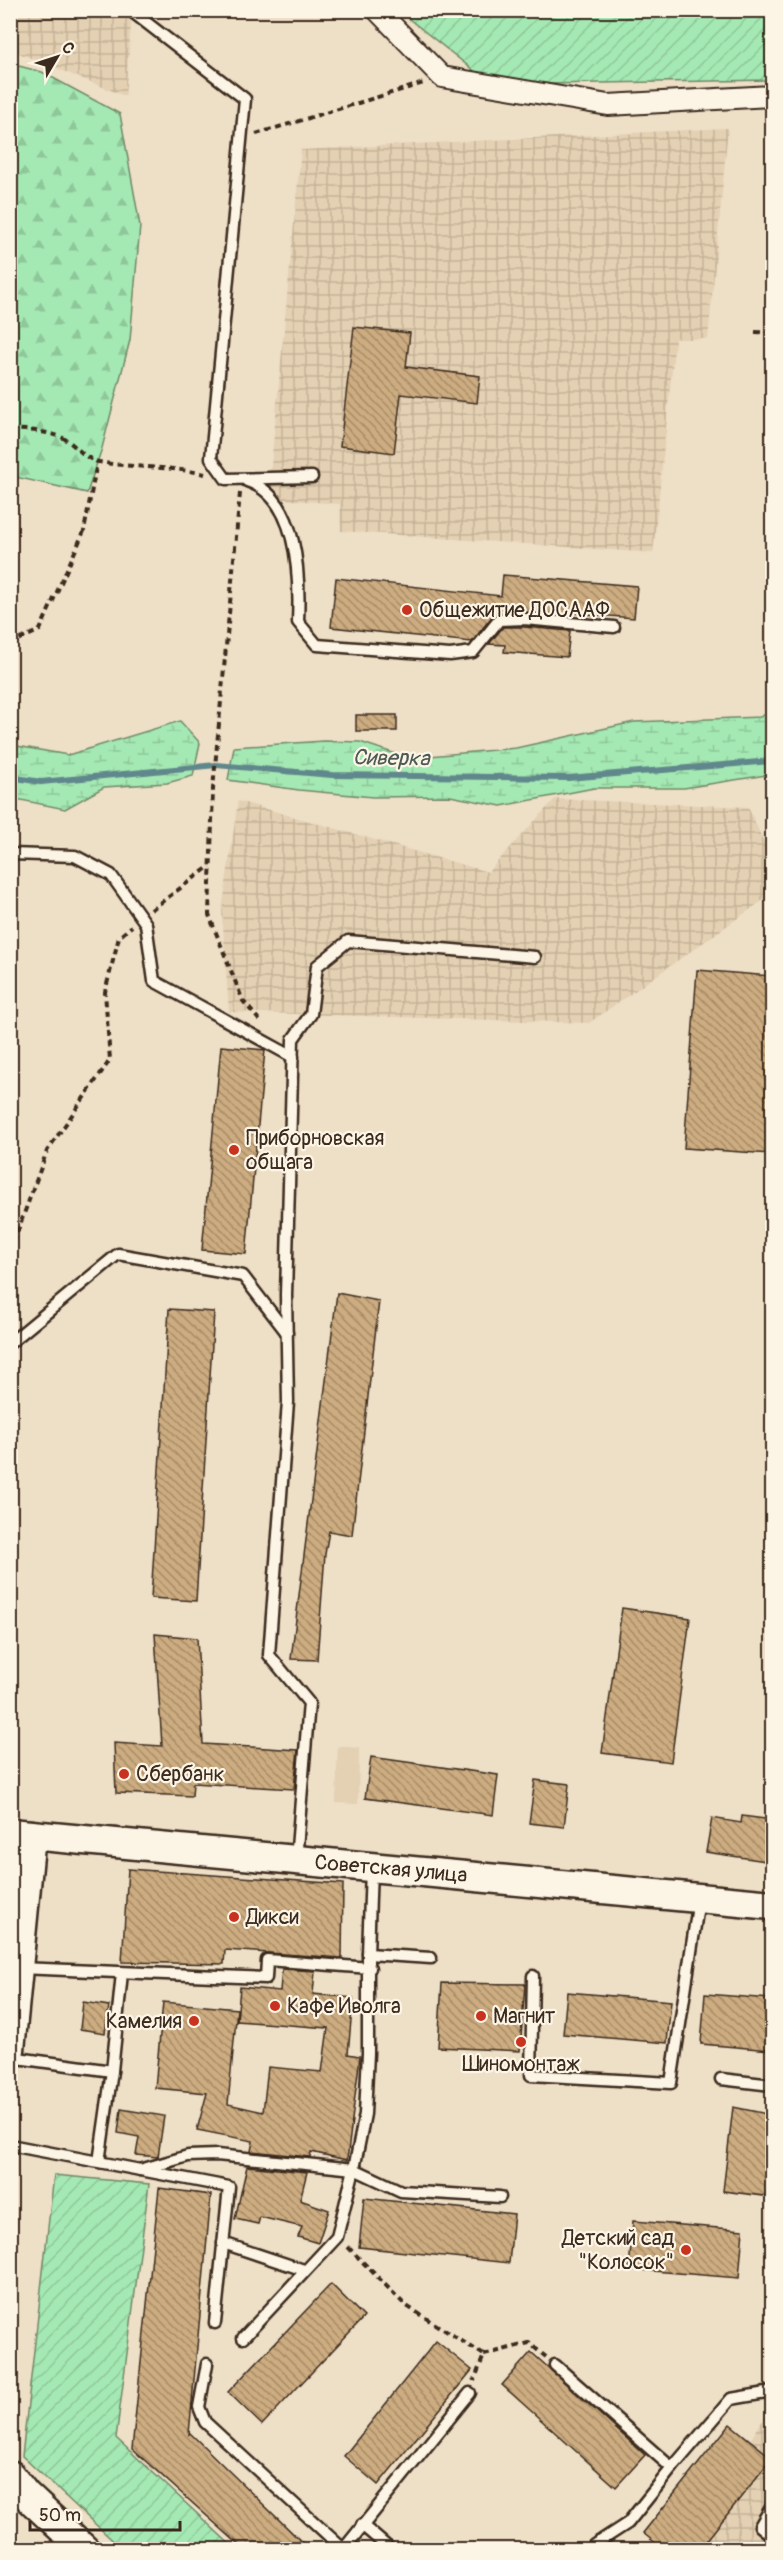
<svg xmlns="http://www.w3.org/2000/svg" width="783" height="2560" viewBox="0 0 783 2560" font-family="Pangolin,sans-serif">
<style>
.built{fill:#e4d0b2}
.industrial{fill:url(#industrial-grid)}
.forest{fill:url(#forest-firs);stroke:#708968;stroke-width:1.5}
.wetland{fill:url(#wetland-marsh);stroke:#708968;stroke-width:1.5}
.garden{fill:url(#garden-furrows);stroke:#708968;stroke-width:1.5}
.lines{fill:none;stroke-linecap:round;stroke-linejoin:round}
.stream{stroke:#60888c;stroke-width:6}
.building{fill:url(#building-back-hatch);stroke:#3b2a1e;stroke-width:1.5}
.service-casing{stroke:#3b2a1e;stroke-width:15}
.minor-casing{stroke:#3b2a1e;stroke-width:24}
.secondary-casing{stroke:#3b2a1e;stroke-width:33}
.path{stroke:#3b2a1e;stroke-width:4;stroke-dasharray:6 4.5;stroke-linecap:butt}
.service{stroke:#fcf5e5;stroke-width:10}
.minor{stroke:#fcf5e5;stroke-width:20}
.secondary{stroke:#fcf5e5;stroke-width:28}
.poi-dot{fill:#c8321e;stroke:#fcf5e5;stroke-width:2}
.labels{text-anchor:middle;dominant-baseline:central;stroke-width:4.5;stroke-linejoin:round;paint-order:stroke}
.poi-label{font-size:21px;fill:#3b2a1e;stroke:#fcf5e5;text-anchor:start}
.street-label{font-size:21px;fill:#3b2a1e;stroke:#fcf5e5}
.water-label{font-size:22px;font-style:italic;fill:#4d5955;stroke:#fcf5e5}
</style>
<defs>
<pattern id="industrial-grid" width="8" height="8" patternUnits="userSpaceOnUse" patternTransform="scale(1.5)"><rect width="8" height="8" fill="#e4d0b2"/><path d="M0 4h8M4 0v8" fill="none" stroke="#c4b399"/></pattern>
<pattern id="forest-firs" width="22" height="20" patternUnits="userSpaceOnUse" patternTransform="scale(1.5)"><rect width="22" height="20" fill="#a4e8b3"/><path d="M5 1l3.5 6h-7zM16 11l3.5 6h-7z" fill="#8ec79a"/></pattern>
<pattern id="wetland-marsh" width="20" height="14" patternUnits="userSpaceOnUse" patternTransform="scale(1.5)"><rect width="20" height="14" fill="#a4e8b3"/><path d="M1 5h8M5 5V1M11 12h8M15 12V8" fill="none" stroke="#8ec79a"/></pattern>
<pattern id="garden-furrows" width="10" height="10" patternUnits="userSpaceOnUse" patternTransform="scale(1.5)"><rect width="10" height="10" fill="#a4e8b3"/><path d="M-1 1l2-2M0 10L10 0M9 11l2-2" fill="none" stroke="#8ec79a"/></pattern>
<pattern id="building-back-hatch" width="6" height="6" patternUnits="userSpaceOnUse" patternTransform="scale(1.5)"><rect width="6" height="6" fill="#ccac80"/><path d="M-1 5l2 2M0 0l6 6M5-1l2 2" fill="none" stroke="#a78c68"/></pattern>
</defs>
<rect width="100%" height="100%" fill="#eedfc7"/>
<filter id="ink" filterUnits="userSpaceOnUse"><feTurbulence type="fractalNoise" baseFrequency=".0167" numOctaves="2"/><feDisplacementMap in="SourceGraphic" scale="12" xChannelSelector="R" yChannelSelector="G"/><feConvolveMatrix kernelMatrix="1 2 1 2 8 2 1 2 1" color-interpolation-filters="sRGB"/></filter>
<g filter="url(#ink)">
<!-- built -->
<path class="built" d="M338,1746L359,1748L358,1804L336,1803Z"/>
<!-- industrial -->
<g class="industrial">
<path d="M130,10L132,12L125,96L11,50L10,11Z"/>
<path d="M728,128L708,339H675L653,553L341,531L340,504L268,498L301,150Z"/>
<path d="M555,799L748,807L772,860V894L589,1023L229,1012L222,911L238,801L488,872Z"/>
<path d="M772,2406V2549H681Z"/>
</g>
<!-- forest -->
<path class="forest" d="M11,64L42,72L120,114L140,226L130,340L102,448L87,493L11,476Z"/>
<!-- wetland -->
<g class="wetland">
<path d="M772,711V774L684,788H594L501,806L450,796L373,797L299,790L228,780L234,747L324,741L360,742L408,758L516,748L634,722L760,717Z"/>
<path d="M180,721L200,743L193,776L167,783L104,787L65,809L11,798V745L68,755Z"/>
</g>
<!-- garden -->
<g class="garden">
<path d="M399,11H772V80L544,84L477,73Z"/>
<path d="M54,2175L149,2184L116,2438L235,2549H122L22,2456Z"/>
</g>
<g class="lines">
<!-- stream -->
<path class="stream" d="M10,777L41,782L216,765L332,775L568,778L772,761"/>
</g>
<!-- building -->
<g class="building">
<path d="M354,327L410,333L406,367L480,376L477,403L401,394L394,453L340,446Z"/>
<path d="M503,575L637,586L634,618L572,613L571,616L525,612L498,613L493,615L472,642L331,627L336,578L501,596Z"/>
<path d="M503,627H524L570,631L567,657L504,652L505,645L489,644Z"/>
<rect x="356" y="715" width="41" height="16"/>
<path d="M697,970L772,976V1154L684,1148Z"/>
<path d="M221,1046L265,1050L246,1254L202,1250Z"/>
<path d="M337,1293L379,1301L352,1535L329,1531L325,1554L317,1660L291,1659Z"/>
<path d="M169,1309L214,1312L196,1601L151,1598Z"/>
<path d="M622,1608L690,1618L671,1762L602,1753Z"/>
<path d="M155,1634L197,1638L203,1744L298,1750L294,1789L193,1783L192,1796L116,1793L114,1743L162,1746Z"/>
<path d="M371,1757L498,1775L493,1815L365,1798Z"/>
<path d="M535,1780L569,1784L564,1827L529,1823Z"/>
<path d="M742,1816L772,1820V1862L706,1852L712,1818L741,1823Z"/>
<path d="M128,1869L343,1884L342,1958L225,1950L224,1964L122,1962Z"/>
<path d="M282,1969L315,1971L313,1994L353,1998L348,2054L360,2056L347,2160L311,2152L310,2157L251,2151L253,2141L197,2130L207,2093L155,2088L163,2002L237,2009L228,2104L263,2112L268,2067L322,2072L328,2028L237,2021L240,1987L280,1991Z"/>
<path d="M442,1983L525,1984L520,2051L438,2047Z"/>
<path d="M567,1992L671,2001L667,2043L563,2034Z"/>
<path d="M705,1994L772,1999V2050L701,2044Z"/>
<path d="M83,2002L109,2006L105,2033L80,2029Z"/>
<path d="M733,2107L772,2115V2197L723,2191Z"/>
<path d="M121,2109L164,2116L158,2157L136,2155L139,2137L118,2133Z"/>
<path d="M247,2166L307,2172L300,2200L329,2210L318,2243L298,2237L302,2227L260,2217L258,2224L235,2219Z"/>
<path d="M159,2188L211,2195L189,2434L190,2433L310,2550H245L132,2449Z"/>
<path d="M364,2198L514,2214L509,2263L359,2247Z"/>
<path d="M633,2221L743,2230L739,2278L629,2269Z"/>
<path d="M331,2284L364,2317L262,2425L228,2392Z"/>
<path d="M436,2341L472,2370L378,2485L344,2456Z"/>
<path d="M531,2352L645,2455L616,2487L502,2385Z"/>
<path d="M730,2424L772,2458L699,2550H664L643,2533Z"/>
</g>
<g class="lines">
<defs>
<g id="service">
<path d="M130,10L245,99L211,458L226,479L312,477"/>
<path d="M247,481C299,498 300,577 298,622L317,645L450,655L473,652L499,620L524,619L614,627"/>
<path d="M10,854L75,856L111,875L146,924L154,981L293,1057"/>
<path d="M10,1343L118,1254L243,1276L287,1333"/>
<path d="M296,1860L309,1703L269,1655L288,1402L286,1295L293,1039L311,1014L317,966L348,941L535,957"/>
<path d="M368,1954L431,1958"/>
<path d="M19,1968L266,1978L267,1960L370,1968"/>
<path d="M533,1976L531,2075L671,2083L699,1899"/>
<path d="M10,2057L112,2071L122,1973"/>
<path d="M721,2079L772,2085"/>
<path d="M10,2145L229,2187L215,2323"/>
<path d="M99,2162L112,2071"/>
<path d="M140,2170L188,2156L217,2155L354,2169L365,2114L368,2053V1954L371,1868"/>
<path d="M223,2243L304,2270"/>
<path d="M243,2338L337,2237L354,2169L401,2191L500,2197"/>
<path d="M207,2364L199,2407L205,2422L343,2549"/>
<path d="M555,2365L672,2468L731,2399L772,2392"/>
<path d="M772,2506L760,2526L772,2536"/>
<path d="M362,2525L391,2550"/>
<path d="M594,2545L628,2523L672,2468"/>
<path d="M343,2550L470,2393"/>
</g>
<path id="minor" d="M377,10L442,77L608,105L772,96"/>
<g id="secondary">
<path d="M10,1833L772,1905"/>
<path d="M10,2050L31,1835"/>
<path d="M10,2475L25,2494L85,2550"/>
</g>
</defs>
<!-- service casing -->
<use href="#service" class="service-casing"/>
<!-- minor casing -->
<use href="#minor" class="minor-casing"/>
<!-- secondary casing -->
<use href="#secondary" class="secondary-casing"/>
<!-- path -->
<g class="path">
<path d="M256,134L424,83"/>
<path d="M755,332L772,333"/>
<path d="M10,429C27,430 45,431 61,437C75,443 83,459 99,462C134,468 170,466 205,474"/>
<path d="M240,493L213,789L209,915L243,1001L260,1021"/>
<path d="M10,644L40,630L84,531L97,462"/>
<path d="M151,910L210,866"/>
<path d="M10,1252L47,1151L110,1060L105,992L119,937L132,926"/>
<path d="M348,2247L405,2305L484,2355L474,2381"/>
<path d="M484,2355L529,2343L546,2357"/>
</g>
<!-- service -->
<use href="#service" class="service"/>
<!-- minor -->
<use href="#minor" class="minor"/>
<!-- secondary -->
<use href="#secondary" class="secondary"/>
</g>
</g>
<!-- markers -->
<g class="poi-dot">
<circle cx="407" cy="610" r="6"/>
<circle cx="234" cy="1150" r="6"/>
<circle cx="124" cy="1774" r="6"/>
<circle cx="234" cy="1917" r="6"/>
<circle cx="275" cy="2006" r="6"/>
<circle cx="481" cy="2016" r="6"/>
<circle cx="194" cy="2021" r="6"/>
<circle cx="521" cy="2042" r="6"/>
<circle cx="686" cy="2250" r="6"/>
</g>
<g class="labels">
<!-- poi labels -->
<g class="poi-label">
<text x="419" y="610">Общежитие ДОСААФ</text>
<text x="246" y="1138">Приборновская<tspan x="246" dy="24">общага</tspan></text>
<text x="136" y="1774">Сбербанк</text>
<text x="246" y="1917">Дикси</text>
<text x="287" y="2006">Кафе Иволга</text>
<text x="493" y="2016">Магнит</text>
<text x="182" y="2021" text-anchor="end">Камелия</text>
<text x="521" y="2064" text-anchor="middle">Шиномонтаж</text>
<text x="674" y="2238" text-anchor="end">Детский сад<tspan x="674" dy="24">"Колосок"</tspan></text>
</g>
<!-- street labels -->
<g class="street-label">
<text transform="translate(391 1869) rotate(5)">Советская улица</text>
</g>
<!-- water labels -->
<g class="water-label">
<text transform="translate(391 758) rotate(1)">Сиверка</text>
</g>
</g>
<!-- margin -->
<rect width="783" height="2560" fill="none" stroke="#fcf5e5" stroke-width="36"/>
<rect x="18" y="18" width="747" height="2524" fill="none" stroke="#3b2a1e" stroke-width="2" filter="url(#ink)"/>
<!-- north arrow -->
<g transform="translate(57 57) rotate(51)" stroke="#fcf5e5" stroke-width="4.5" paint-order="stroke">
<path d="M0-4.5L10 22L0 15L-10 22Z" fill="#3b2a1e"/>
<text y="-9" font-size="16" font-weight="bold" text-anchor="middle" fill="#3b2a1e">С</text>
</g>
<!-- scale -->
<path d="M30 2521v9h150v-9" fill="none" stroke="#3b2a1e" stroke-width="3"/>
<text x="39" y="2521" font-size="18" fill="#3b2a1e" stroke="#fcf5e5" stroke-width="4.5" paint-order="stroke">50 m</text>
</svg>
